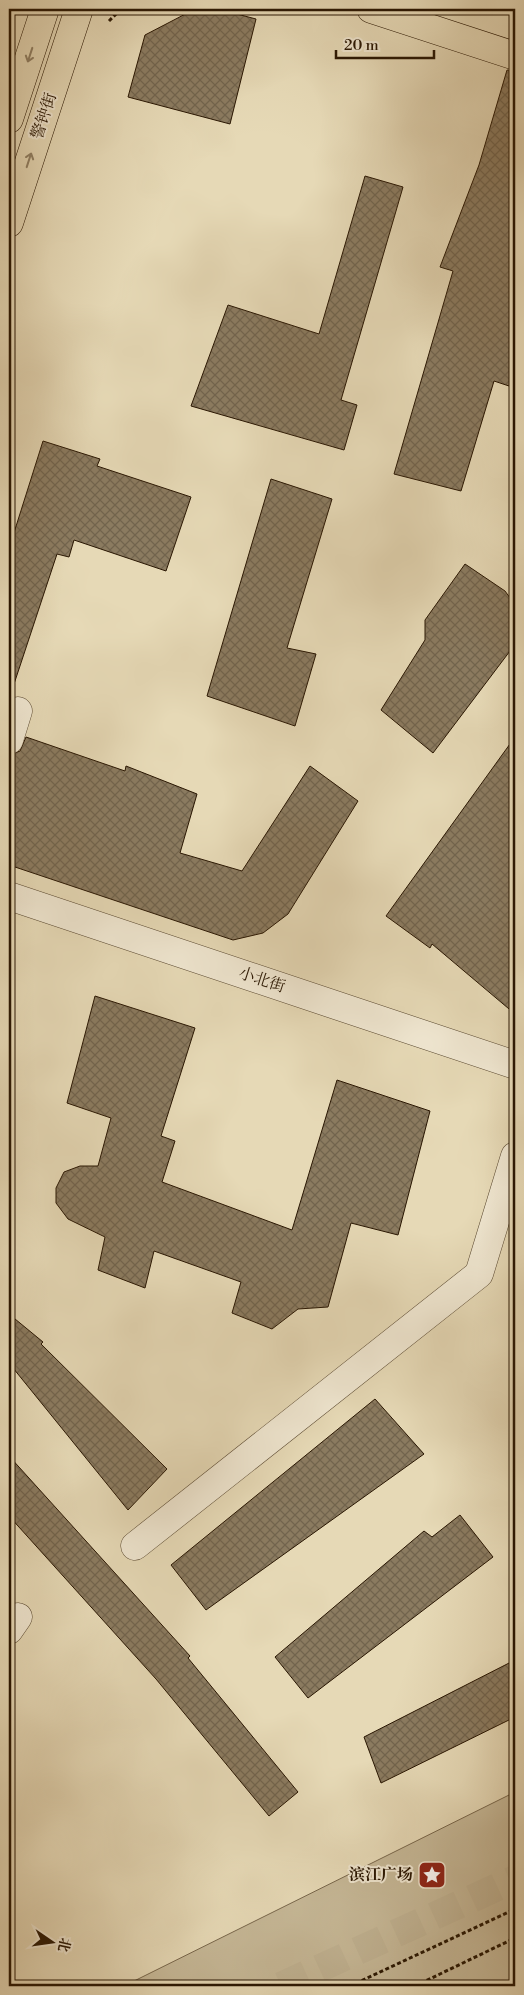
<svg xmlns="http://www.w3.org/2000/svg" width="524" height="1995" viewBox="0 0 524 1995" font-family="'Libre Bodoni','Noto Serif SC',serif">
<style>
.park{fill:#c6b897;stroke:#78674c}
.building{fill:url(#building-cross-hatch);stroke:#291602}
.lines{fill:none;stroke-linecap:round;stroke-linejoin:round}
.minor-tunnel{stroke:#c0b292;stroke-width:28;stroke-dasharray:28 14;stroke-linecap:butt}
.minor-casing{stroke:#58472f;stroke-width:29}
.major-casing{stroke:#291602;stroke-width:29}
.path{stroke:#291602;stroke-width:3;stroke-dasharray:4 2.5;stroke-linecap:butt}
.minor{stroke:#efe6d0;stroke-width:28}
.major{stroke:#e6d9b6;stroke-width:28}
.oneway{stroke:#918165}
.labels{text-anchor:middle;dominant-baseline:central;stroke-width:4;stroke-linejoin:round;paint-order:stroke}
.street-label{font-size:16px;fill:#291602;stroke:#efe6d0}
.poi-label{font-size:16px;font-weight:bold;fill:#291602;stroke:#efe6d0;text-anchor:end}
</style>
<defs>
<pattern id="building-cross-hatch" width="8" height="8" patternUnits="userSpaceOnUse" patternTransform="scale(1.25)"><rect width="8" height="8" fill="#8b7b60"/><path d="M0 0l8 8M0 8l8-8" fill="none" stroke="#72644d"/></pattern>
</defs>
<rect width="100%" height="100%" fill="#e6d9b6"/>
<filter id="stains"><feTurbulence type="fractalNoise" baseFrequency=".004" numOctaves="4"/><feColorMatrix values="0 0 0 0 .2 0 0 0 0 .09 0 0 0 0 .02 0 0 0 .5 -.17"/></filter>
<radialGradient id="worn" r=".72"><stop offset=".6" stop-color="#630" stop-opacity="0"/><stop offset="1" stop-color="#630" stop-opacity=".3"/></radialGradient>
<!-- park -->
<path class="park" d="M515,1792V1986H124L507,1796Z"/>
<!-- building -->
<g class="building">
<path d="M195,9H218L256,19L230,124L128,97L145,35Z"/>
<path d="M507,70L515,71V388L494,381L461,491L394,474L453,271L440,267L479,165Z"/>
<path d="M365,176L403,187L341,400L357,405L344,450L191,406L228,305L319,334Z"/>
<path d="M43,441L100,459L97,466L191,497L166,571L74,540L69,557L57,554L14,684H9V539H12Z"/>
<path d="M271,479L332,499L287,648L316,654L295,726L207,696Z"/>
<path d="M465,564L505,591L513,602L515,610V639L513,647L433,753L381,710L425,640V620Z"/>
<path d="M26,737L125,771L126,766L197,794L180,853L242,871L310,766L358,801L288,914L263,933L233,940L9,865V755L20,751Z"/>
<path d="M515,737V1014L432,944L430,948L386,916Z"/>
<path d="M95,996L195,1028L161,1136L175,1141L162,1182L292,1230L337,1080L430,1111L398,1235L351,1223L328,1307L298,1309L272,1329L232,1313L241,1282L154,1251L145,1288L98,1270L105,1237L68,1219L56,1203V1188L64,1172L80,1166H98L111,1118L67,1103Z"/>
<path d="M9,1314L43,1342L41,1344L167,1469L128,1510L9,1363Z"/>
<path d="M375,1399L424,1454L206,1610L171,1565Z"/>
<path d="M9,1456L190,1656L188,1658L298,1792L269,1816L156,1679L9,1516Z"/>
<path d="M460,1515L493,1557L308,1698L275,1657L424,1531L432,1537Z"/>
<path d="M515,1660V1717L381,1783L364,1737Z"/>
</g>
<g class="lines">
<!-- minor-tunnel -->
<path class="minor-tunnel" d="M281,1986L515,1879"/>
<defs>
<g id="minor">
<path d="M9,740L18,711"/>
<path d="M9,896L515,1065"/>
<path d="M135,1546L479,1274L515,1156"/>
<path d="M9,1630L18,1617"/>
</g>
<g id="major">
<path d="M371,9L515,56"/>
<path d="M9,119L45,9"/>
<path d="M9,223L79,9"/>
</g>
</defs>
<!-- minor casing -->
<use href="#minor" class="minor-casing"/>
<!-- major casing -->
<use href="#major" class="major-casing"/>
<!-- path -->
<g class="path">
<path d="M109,21L121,9"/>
<path d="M350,1986L515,1909"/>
<path d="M415,1986L515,1938"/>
</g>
<!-- minor -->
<use href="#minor" class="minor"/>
<!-- major -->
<use href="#major" class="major"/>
</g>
<!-- one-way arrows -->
<defs><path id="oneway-shaft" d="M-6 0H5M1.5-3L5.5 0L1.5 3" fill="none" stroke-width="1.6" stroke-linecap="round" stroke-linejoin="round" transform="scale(1.25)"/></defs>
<g class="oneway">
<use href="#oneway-shaft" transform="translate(30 55) rotate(108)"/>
<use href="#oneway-shaft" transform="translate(29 160) rotate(-72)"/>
</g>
<!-- icons -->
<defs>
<symbol id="sight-square" viewBox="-11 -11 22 22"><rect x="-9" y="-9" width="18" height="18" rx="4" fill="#8f2418" stroke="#efe6d0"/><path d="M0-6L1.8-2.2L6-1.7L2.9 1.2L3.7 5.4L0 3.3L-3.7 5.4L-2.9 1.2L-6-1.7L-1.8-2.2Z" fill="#fff"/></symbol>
</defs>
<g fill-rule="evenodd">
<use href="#sight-square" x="416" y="1859" width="32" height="32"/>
</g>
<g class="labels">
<!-- street labels -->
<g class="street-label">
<text transform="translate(44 116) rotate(-72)">警钟街</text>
<text transform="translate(262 980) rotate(18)">小北街</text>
</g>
<!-- poi labels -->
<g class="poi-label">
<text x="413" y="1875">滨江广场</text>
</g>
</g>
<!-- margin -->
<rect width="524" height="1995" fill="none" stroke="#e6d9b6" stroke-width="30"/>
<rect x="10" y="10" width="504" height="1975" fill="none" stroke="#291602" stroke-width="2.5"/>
<rect x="15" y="15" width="494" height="1965" fill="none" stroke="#291602"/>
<!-- north arrow -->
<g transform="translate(52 1942) rotate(103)" stroke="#efe6d0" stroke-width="4" paint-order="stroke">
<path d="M0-4L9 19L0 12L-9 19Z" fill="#291602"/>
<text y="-8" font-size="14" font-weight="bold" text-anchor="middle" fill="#291602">北</text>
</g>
<!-- scale -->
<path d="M336 50v8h98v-8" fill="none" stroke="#291602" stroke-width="2.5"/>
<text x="344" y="50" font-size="15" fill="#291602" stroke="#efe6d0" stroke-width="4" paint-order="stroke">20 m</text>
<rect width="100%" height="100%" filter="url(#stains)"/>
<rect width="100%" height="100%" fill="url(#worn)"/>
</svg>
